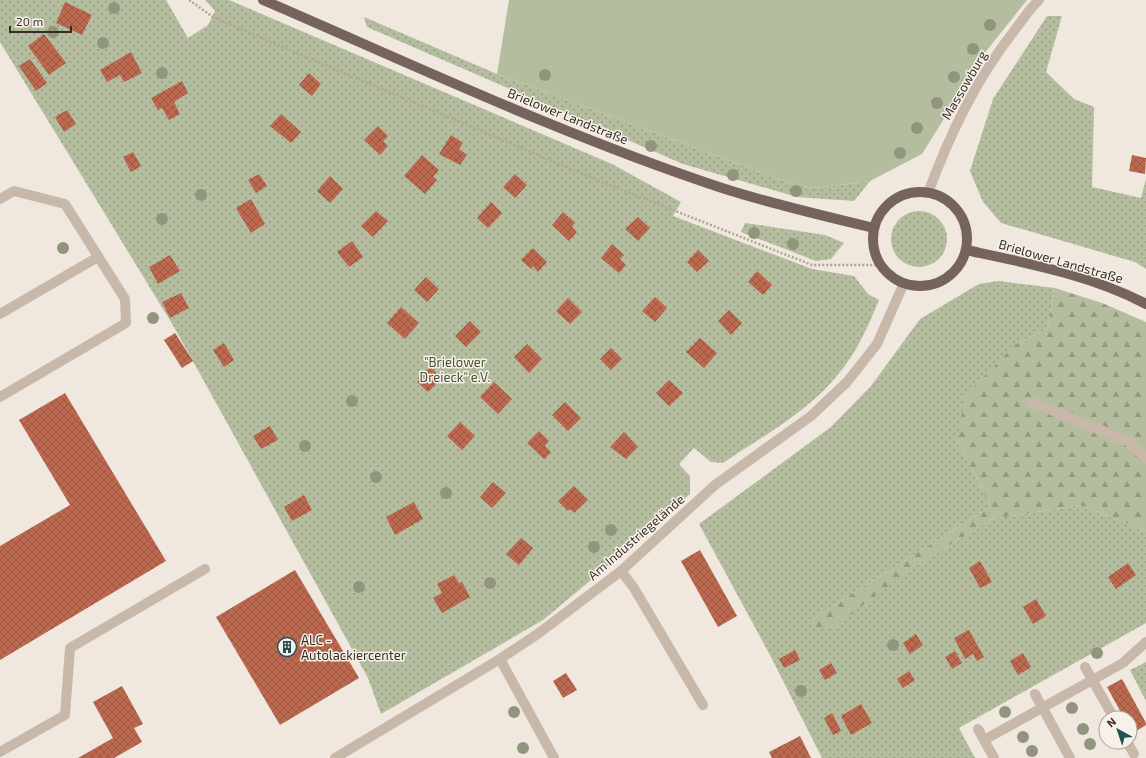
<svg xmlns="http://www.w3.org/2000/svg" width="1146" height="758" viewBox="0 0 1146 758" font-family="'Exo 2',sans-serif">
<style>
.green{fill:url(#green-dots)}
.forest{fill:url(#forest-firs)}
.pitch{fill:#b4be9f}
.building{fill:url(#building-cross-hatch)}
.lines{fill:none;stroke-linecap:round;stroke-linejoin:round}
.path{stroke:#b3a295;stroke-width:2.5;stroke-dasharray:2 2;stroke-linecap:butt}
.minor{stroke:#c8b8aa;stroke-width:10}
.major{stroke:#76645c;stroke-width:10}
.tree{fill:#92957e}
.labels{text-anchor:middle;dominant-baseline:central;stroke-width:3;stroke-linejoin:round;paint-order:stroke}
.street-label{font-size:13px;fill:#362d29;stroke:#f8f1ea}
.park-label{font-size:13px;fill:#45522f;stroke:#f8f1ea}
.poi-label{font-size:13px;fill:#362d29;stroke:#f8f1ea;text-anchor:start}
</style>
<defs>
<pattern id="green-dots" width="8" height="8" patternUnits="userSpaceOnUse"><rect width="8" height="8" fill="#b4be9f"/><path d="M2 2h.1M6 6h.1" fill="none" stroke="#939b82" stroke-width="1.8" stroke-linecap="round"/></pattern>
<pattern id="forest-firs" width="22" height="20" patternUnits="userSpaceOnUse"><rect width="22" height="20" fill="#b4be9f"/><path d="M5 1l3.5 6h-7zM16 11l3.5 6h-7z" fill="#939b82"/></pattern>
<pattern id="building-cross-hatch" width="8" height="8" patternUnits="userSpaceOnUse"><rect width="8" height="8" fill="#bc6950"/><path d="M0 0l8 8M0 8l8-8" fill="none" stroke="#9a5742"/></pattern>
</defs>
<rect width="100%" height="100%" fill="#f0e7de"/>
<!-- green -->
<g class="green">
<path d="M0,0H166L188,38L208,25L215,11L205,0H229L612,164L681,202L673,216L812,269L854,276L868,294L879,300C868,326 858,350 840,372C810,411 763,436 723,463L711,462L694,448L679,464L690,476V494L632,546L543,620L381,714L368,678L174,327L0,42Z"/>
<path d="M1047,16H1062L1046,72L1074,99L1094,107L1092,187L1141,198L1146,179V269L1135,262L1001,223L983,202L970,171L993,99Z"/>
<path d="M364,17L497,74L795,185L815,188L870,181L854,201L797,197L683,164L367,27Z"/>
<circle cx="919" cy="239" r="28"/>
<path d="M745,223L825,235L844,243L831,259L816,261L741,232Z"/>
<path d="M998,281L1055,288L1047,329L1016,344L957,440L991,506L811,620L915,566L992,519L1080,505L1146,531V623L959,728L975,758H822L771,657L699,524L831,427L871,386L920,319L979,284Z"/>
<path d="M1146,662V701L1130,670Z"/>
</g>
<!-- forest -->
<path class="forest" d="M1055,288L1102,303L1146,322V531L1080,505L992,519L915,566L834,627L817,629L811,620L991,506L957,440L965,396L1016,344L1047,329Z"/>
<!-- pitch -->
<path class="pitch" d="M509,0H1027L984,54L922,154L870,181L815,188L795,185L497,74Z"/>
<!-- building -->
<g class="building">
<path d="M65,2L92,15L82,35L56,23Z"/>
<path d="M44,34L66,63L49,75L28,46Z"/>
<path d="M131,52L142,73L124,82L120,75L107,82L100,70Z"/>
<path d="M30,59L47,83L36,91L19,66Z"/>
<path d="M309,73L321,84L312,96L299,85Z"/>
<path d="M182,81L188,93L174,102L180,114L169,120L162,108L158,110L151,98Z"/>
<path d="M67,110L76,124L64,132L55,117Z"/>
<path d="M281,114L301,132L291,143L270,126Z"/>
<path d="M378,126L388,136L383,141L388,146L380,155L364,140Z"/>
<path d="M451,135L463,143L459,149L467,155L460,165L439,154Z"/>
<path d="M133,152L141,166L131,172L123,157Z"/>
<path d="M422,155L439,170L433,177L437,180L425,194L404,176Z"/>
<path d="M1132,155L1146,158L1145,174L1129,171Z"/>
<path d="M259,174L267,186L256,193L248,180Z"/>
<path d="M515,174L527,185L515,198L503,187Z"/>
<path d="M330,176L343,189L330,203L317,191Z"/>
<path d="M251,199L265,224L251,233L236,208Z"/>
<path d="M491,202L502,213L488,228L477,218Z"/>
<path d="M376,211L388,221L373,237L361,226Z"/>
<path d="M563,212L575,223L572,227L577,232L569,241L552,225Z"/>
<path d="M638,217L650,228L638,241L625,229Z"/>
<path d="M352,241L363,257L349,267L337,252Z"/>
<path d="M612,244L624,255L620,259L626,265L619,273L601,258Z"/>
<path d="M533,248L547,262L538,272L533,266L531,269L521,260Z"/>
<path d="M698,250L709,261L697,272L687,262Z"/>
<path d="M170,255L180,271L158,284L149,267Z"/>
<path d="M757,271L772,285L763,295L748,282Z"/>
<path d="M426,277L439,289L427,302L414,290Z"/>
<path d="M181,293L189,308L170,318L162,302Z"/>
<path d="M655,297L667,308L655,322L642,311Z"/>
<path d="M568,298L582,312L570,324L556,311Z"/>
<path d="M401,307L419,323L405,339L387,323Z"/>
<path d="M729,310L742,323L731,335L718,321Z"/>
<path d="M470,321L481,332L466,347L455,336Z"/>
<path d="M175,333L193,361L182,368L164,340Z"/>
<path d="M700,338L717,353L704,368L686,352Z"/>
<path d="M224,343L234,360L224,367L213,350Z"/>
<path d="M527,344L542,359L529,373L514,357Z"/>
<path d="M611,348L622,359L611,370L600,359Z"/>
<path d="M430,367L442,378L428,392L417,382Z"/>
<path d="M669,380L683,393L669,406L656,393Z"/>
<path d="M494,382L512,399L498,414L480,397Z"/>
<path d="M65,393L166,561L0,660V546L70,505L19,420Z"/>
<path d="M565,402L581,418L568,431L552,415Z"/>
<path d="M460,422L475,436L462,450L447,436Z"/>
<path d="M270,426L278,440L261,449L253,436Z"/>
<path d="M539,431L549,441L545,446L551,452L544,459L527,443Z"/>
<path d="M624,432L638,447L626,459L610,447Z"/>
<path d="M493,482L506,493L492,508L480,497Z"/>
<path d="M574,486L588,500L574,513L570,509L568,511L558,501Z"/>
<path d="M304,495L312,510L292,521L284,507Z"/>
<path d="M414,502L423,519L395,535L386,517Z"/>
<path d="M521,538L533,548L519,565L506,554Z"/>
<path d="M700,550L737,616L718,627L681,561Z"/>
<path d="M980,561L992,582L980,588L969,568Z"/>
<path d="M1128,563L1136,575L1116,589L1108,577Z"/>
<path d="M295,570L359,678L280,725L216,617Z"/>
<path d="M454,575L459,583L462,582L470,597L442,613L433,598L442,593L437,584Z"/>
<path d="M1036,599L1046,616L1033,624L1023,607Z"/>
<path d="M969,630L984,657L977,661L973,654L965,659L954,638Z"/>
<path d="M916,634L923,645L910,654L903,643Z"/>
<path d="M795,650L800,660L784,668L779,659Z"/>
<path d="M955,651L962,663L952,669L945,657Z"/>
<path d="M1023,653L1031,667L1018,675L1010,661Z"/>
<path d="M831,663L837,673L825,680L819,670Z"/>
<path d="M909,671L915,680L903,688L897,679Z"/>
<path d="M566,673L577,690L563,698L553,681Z"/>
<path d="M1122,679L1146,723V725L1133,733L1130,728V718H1124L1107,687Z"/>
<path d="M122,686L143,724L134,728L142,742L114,758H78L113,738L93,702Z"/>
<path d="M861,704L872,723L851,735L841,716Z"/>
<path d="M832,713L841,731L833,735L824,718Z"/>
<path d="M800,736L811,758H772L769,752Z"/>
</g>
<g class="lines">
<!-- path -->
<path class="path" d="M189,0L213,17L306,57L602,182L812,265H881"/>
<!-- minor -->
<g class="minor">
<path d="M928,193C950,134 975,81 1014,31C1022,21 1029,9 1039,0"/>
<path d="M0,199L14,191L65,204L125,299L126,323L0,397"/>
<path d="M0,314L98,257"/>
<path d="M1031,402L1128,441L1146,458"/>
<path d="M621,571L634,588L703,705"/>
<path d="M500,659L554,758"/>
<path d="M1085,667L1114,718"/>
<path d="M1035,694L1070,758"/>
<path d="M978,729L984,740"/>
<path d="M1127,742L1134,754"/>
<path d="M0,752L65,715L70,648L205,569"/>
<path d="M335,758L500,659L539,633L621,571L715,485L811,416L847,382L877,344L904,283"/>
<path d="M994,758L984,740L1123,663L1146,642"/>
</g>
<!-- major -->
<g class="major">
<path d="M263,0C414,65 564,136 722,188C772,204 823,216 874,228"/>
<circle cx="920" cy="239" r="47"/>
<path d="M966,250C1027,263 1091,275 1146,304"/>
</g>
</g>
<!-- trees -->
<g class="tree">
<circle cx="114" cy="8" r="6"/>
<circle cx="990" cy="25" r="6"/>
<circle cx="53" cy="32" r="6"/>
<circle cx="103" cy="43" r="6"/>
<circle cx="973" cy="49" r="6"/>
<circle cx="162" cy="73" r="6"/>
<circle cx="545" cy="75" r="6"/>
<circle cx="954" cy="77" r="6"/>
<circle cx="937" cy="103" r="6"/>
<circle cx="917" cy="128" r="6"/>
<circle cx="651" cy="146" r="6"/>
<circle cx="900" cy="153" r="6"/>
<circle cx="733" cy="175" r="6"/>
<circle cx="796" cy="191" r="6"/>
<circle cx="201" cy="195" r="6"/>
<circle cx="162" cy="219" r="6"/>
<circle cx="754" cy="233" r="6"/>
<circle cx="793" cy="244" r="6"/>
<circle cx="63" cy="248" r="6"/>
<circle cx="153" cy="318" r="6"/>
<circle cx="352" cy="401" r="6"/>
<circle cx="305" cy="446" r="6"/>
<circle cx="376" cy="477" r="6"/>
<circle cx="446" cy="493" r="6"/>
<circle cx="611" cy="530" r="6"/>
<circle cx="594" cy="547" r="6"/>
<circle cx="490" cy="583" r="6"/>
<circle cx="359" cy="587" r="6"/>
<circle cx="893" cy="645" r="6"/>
<circle cx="1097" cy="653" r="6"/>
<circle cx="801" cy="691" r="6"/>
<circle cx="1072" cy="708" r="6"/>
<circle cx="514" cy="712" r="6"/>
<circle cx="1005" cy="712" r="6"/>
<circle cx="1083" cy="729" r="6"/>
<circle cx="1023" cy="737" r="6"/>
<circle cx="1090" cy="744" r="6"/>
<circle cx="523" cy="748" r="6"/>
<circle cx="1032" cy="751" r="6"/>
</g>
<!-- icons -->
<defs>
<symbol id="building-ring" viewBox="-11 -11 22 22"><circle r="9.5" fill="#f8f1ea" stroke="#225154" stroke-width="1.5"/><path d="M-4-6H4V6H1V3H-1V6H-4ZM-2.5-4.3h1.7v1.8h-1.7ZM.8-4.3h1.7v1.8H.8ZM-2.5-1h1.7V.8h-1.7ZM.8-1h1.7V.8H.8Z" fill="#225154"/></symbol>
</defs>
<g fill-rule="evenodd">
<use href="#building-ring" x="276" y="636" width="22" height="22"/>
</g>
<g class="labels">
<!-- street labels -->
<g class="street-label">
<text transform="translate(964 85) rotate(-60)">Massowburg</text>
<text transform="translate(568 116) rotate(22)">Brielower Landstraße</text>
<text transform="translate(1061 261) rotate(16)">Brielower Landstraße</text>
<text transform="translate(636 537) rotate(-41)">Am Industriegelände</text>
</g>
<!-- park labels -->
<g class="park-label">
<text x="455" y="362">"Brielower<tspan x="455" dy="15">Dreieck" e.V.</tspan></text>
</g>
<!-- poi labels -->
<g class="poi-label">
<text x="301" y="640">ALC -<tspan x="301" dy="15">Autolackiercenter</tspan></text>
</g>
</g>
<!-- north arrow -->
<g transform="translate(1118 730) rotate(320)"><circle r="19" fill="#f8f1ea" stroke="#aaa39d"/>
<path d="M0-3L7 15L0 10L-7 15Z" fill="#225154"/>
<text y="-6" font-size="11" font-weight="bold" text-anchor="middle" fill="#362d29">N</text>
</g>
<!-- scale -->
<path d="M10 26v6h61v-6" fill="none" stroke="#362d29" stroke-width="2"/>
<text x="16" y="26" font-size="12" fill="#362d29" stroke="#f8f1ea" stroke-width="3" paint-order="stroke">20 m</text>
</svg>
